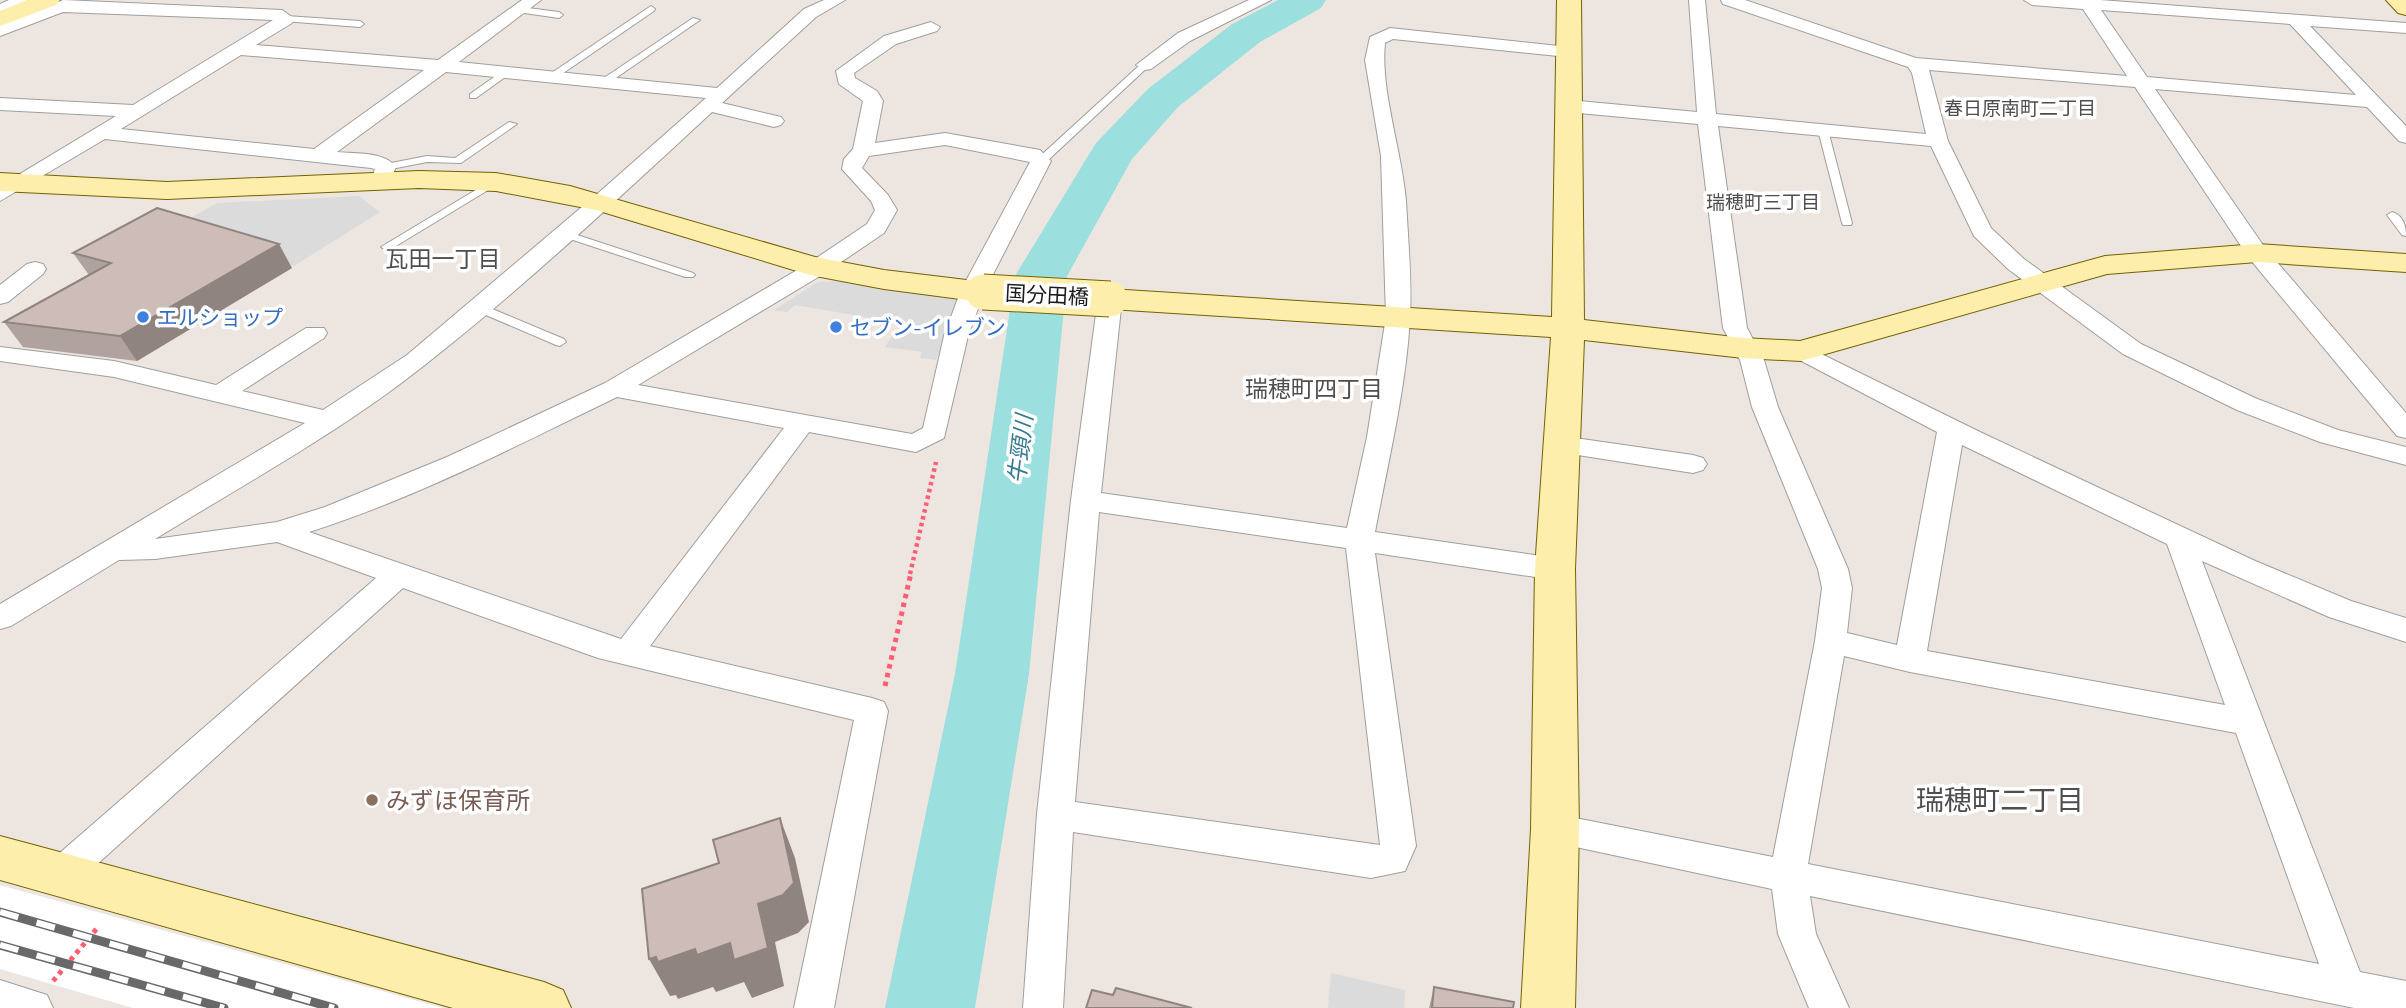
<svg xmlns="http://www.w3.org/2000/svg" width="2406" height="1008" viewBox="0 0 2406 1008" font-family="Raleway,'Noto Sans JP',sans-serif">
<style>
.parking{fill:#dbdbdb}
.pier{fill:#fff}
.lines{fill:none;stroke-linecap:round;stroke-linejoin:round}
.river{fill:#9bdfde;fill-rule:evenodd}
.lane-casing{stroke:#9f9f9f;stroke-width:2}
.street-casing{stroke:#9f9f9f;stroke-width:2}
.secondary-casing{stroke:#736300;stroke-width:2}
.path-far1{stroke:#ff5e75;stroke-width:4.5;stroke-dasharray:3.5 3.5;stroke-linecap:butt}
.path{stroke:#ff5e75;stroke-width:5;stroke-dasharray:4.5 4.5;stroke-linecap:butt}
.lane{fill:#fff;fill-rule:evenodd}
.street{fill:#fff;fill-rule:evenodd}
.secondary{fill:#feeeac;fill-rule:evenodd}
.rail-casing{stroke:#696969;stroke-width:9}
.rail{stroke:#fff;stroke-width:6;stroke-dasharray:19;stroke-linecap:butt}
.secondary-bridge-casing{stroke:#736300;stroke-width:37;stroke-linecap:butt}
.secondary-bridge{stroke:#feeeac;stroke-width:35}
.wall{fill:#b0a29e}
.shaded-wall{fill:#908481}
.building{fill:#cdbcb8;stroke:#908481;stroke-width:2}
.shop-dot{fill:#3f7fe0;stroke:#fff;stroke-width:2.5}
.education-dot{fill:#8d6e63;stroke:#fff;stroke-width:2.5}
.labels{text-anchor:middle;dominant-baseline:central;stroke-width:7;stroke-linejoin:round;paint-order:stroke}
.far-neighbourhood-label{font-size:19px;fill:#4e4e4e;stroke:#fff}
.street-label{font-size:21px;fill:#1b1b1b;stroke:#fff}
.shop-label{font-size:21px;fill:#366cbe;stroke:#fff;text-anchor:start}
.neighbourhood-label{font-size:23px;fill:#4e4e4e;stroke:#fff}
.water-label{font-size:23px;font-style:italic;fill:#377a90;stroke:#fff}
.near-education-label{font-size:24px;fill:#785e54;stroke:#fff;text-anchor:start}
.near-neighbourhood-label{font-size:28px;fill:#4e4e4e;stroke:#fff}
</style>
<rect width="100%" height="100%" fill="#ede5df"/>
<!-- parking -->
<g class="parking">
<path d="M359,196L380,212L294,266L169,230L217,203Z"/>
<path d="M836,281L896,291L948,295L959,301L936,360L920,358L922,352L885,347L901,323L795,305L787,312L774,310L818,282Z"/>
<path d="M1331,973L1405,990L1404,1008H1328Z"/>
</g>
<!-- pier -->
<path class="pier" d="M0,885L443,1008H133L0,969Z"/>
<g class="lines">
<!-- river -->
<path class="river" d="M1278,0H1326L1321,8L1260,42L1178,107L1132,159L1067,276L1029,674L975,1008H885L955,674L1015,276L1096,143L1148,89L1232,24Z"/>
<defs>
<g id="lane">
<path d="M651,6L655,9L654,11L556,78H550V74Z"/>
<path d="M520,7L559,12L563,15L559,18L517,12L516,10Z"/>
<path d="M286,16L360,21L364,24L360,27L283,21V17Z"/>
<path d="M693,18L700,20L610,82H604V78Z"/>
<path d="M1142,63L1150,65L1045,163H1037V159Z"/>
<path d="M504,70L512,72L476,98H470V94Z"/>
<path d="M509,122L517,124L461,163L427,162L386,170L381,167L386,164L427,156L455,158Z"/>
<path d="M1823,127L1828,130L1852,223L1851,225H1843L1842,223L1818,130Z"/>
<path d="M494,179L498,180V184L391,249L387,250L381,247Z"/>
<path d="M2392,212C2403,215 2406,226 2406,236L2402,235L2387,215Z"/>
<path d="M565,231L693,273L695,275L693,277H685L561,236V232Z"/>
<path d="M478,303L564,339L566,342L560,346L556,345L474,310L472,307Z"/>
</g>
<g id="street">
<path d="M9,0H32L0,15V4Z"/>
<path d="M63,0L282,10L295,19L292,23L256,45L438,60L522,0H541L459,62L717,88L804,9L824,0H845L816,17L722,103L781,117L784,121L781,125L774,127L712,112C619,198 525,286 426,364C342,431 246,483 155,539L277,522L325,507L447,457L605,383L809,263L867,224L875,210L871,201L842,169L844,159L853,149L863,101L839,84L836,71L884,36L931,22L940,27L937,31L896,44L854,73L855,78L877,91L883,101L875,143L945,133L1040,150L1051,161L985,290L968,336L944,438L916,452L809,432L650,646L872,698L884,702L888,711L834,1008H794L854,720L598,658L403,588L73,886L60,891L47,886L42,875L47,864L376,578L277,542L155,559L119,560L11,626L0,629V604L305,423L114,377L0,361V347L114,361L216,385L306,328H324L327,333L324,338L242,391L323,410L407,355L596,195L706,98L446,72L337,152C355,154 384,151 396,167L388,185H374L371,181L375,169L371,168L105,139L0,201V186L116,116L0,110V98L133,105L273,20L63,12L0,36V25ZM241,55L424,70L314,149L121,129ZM945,145L1030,162L961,290L944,336L923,428L912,434L638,385L825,273L884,233L897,210L888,195L862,168L869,156ZM617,397L784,428L621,639L309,532C416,498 516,446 617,397Z"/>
<path d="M1249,0H1271L1190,41L1151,69L1145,70L1136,65L1178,33Z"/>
<path d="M1689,0H1705L1716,114L1926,134L1912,73L1908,67L1723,4L1721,0H1745L1916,58L2127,76L2083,9L2032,5L2024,0H2100L2406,23V33L2310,26L2406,126V143L2399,141L2367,107L2155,89L2265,248L2406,413V438L2397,436L2249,258L2135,87L1929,70L1948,141L1991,228L2024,259L2141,344L2255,398L2338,430L2406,447V465L2320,442L2237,410L2123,354L2008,269L1974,236L1931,146L1718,126L1747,328L1764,360L1778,407L1848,569L1852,588L1847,633L1897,645L1937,432L1792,356L1789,351L1792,346L1801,344L1982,433L2253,560L2351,601L2406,618V642L2329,617L2202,561L2360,972L2406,981V1008H2354L1810,896L1816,934L1849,1008H1809L1778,934L1772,889L1543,840L1537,829L1543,818L1555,814L1773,857L1815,641L1822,588L1818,569L1752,407L1740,360L1723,328L1698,124L1568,112L1558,106L1568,100L1697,112ZM2101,10L2290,24L2356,95L2147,77ZM1962,445L2167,544L2225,705L1927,651ZM1844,656L1910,672L2236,733L2319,964L1808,864Z"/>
<path d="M1390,28L1568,47L1577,52L1568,57L1393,39L1385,43C1380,90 1402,151 1406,201C1408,239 1412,280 1410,318C1406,389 1388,462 1375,532L1555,558L1565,562L1570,569L1565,576L1555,580L1375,553L1416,846L1405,871L1371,878L1073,832L1063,1008H1023L1037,814L1071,500L1098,299L1102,294H1118L1122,299L1101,493L1347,528L1367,437L1386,317L1381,156L1365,60L1370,37ZM1099,512L1346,548L1380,845L1075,802Z"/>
<path d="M35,262L43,264L46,269L43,274L8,302L0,304V285L27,264Z"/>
<path d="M1561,436L1693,455L1703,458L1707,464L1703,470L1693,473L1552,451L1548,445L1552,439Z"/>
<path d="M0,980L47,995L53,1008H0Z"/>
</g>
<g id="secondary">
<path d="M27,0H60L56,5L0,26V11Z"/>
<path d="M1557,0H1581L1584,320L1743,338L1800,341L2105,256L2257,244L2406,254V272L2257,262L2107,274L1801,361L1743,358L1584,340L1575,569L1579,829L1575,1008H1521L1531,829L1535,569L1551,337L1110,309L1099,306L1094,299L1099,292L1110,289L1552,317Z"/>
<path d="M2386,0H2406V15L2398,13Z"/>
<path d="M419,171L496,173L570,186L815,257L884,270L983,282L994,285L999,292L994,299L983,302L884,289L810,275L596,210L496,191L419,188L167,199L0,191V173L167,182Z"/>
<path d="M0,836L544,982L563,990L571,1008H453L0,880Z"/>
</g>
</defs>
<!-- lane casing -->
<use href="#lane" class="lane-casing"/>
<!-- street casing -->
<use href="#street" class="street-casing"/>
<!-- secondary casing -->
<use href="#secondary" class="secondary-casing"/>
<!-- path-far1 -->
<path class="path-far1" d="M910,574L936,462"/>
<!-- path -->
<g class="path">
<path d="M885,686L911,573"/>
<path d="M53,981L99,926"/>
</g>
<!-- lane -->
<use href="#lane" class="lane"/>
<!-- street -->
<use href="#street" class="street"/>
<!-- secondary -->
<use href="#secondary" class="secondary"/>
<defs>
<g id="rail">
<path d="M0,912L334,1008"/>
<path d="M0,945L224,1008"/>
</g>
</defs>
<!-- rail casing -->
<use href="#rail" class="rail-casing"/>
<!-- rail -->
<use href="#rail" class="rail"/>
<defs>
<path id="secondary-bridge" d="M983,292L1110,299"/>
</defs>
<!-- secondary-bridge casing -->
<use href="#secondary-bridge" class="secondary-bridge-casing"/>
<!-- secondary-bridge -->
<use href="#secondary-bridge" class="secondary-bridge"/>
</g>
<!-- wall -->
<g class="wall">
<path d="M73,253L292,268L137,361L23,347L4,322L89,275Z"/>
<path d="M1434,987L1513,1008H1429Z"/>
</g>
<!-- shaded-wall -->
<g class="shaded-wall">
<path d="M279,244L292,268L137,361L120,336Z"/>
<path d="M780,818L795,858L809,922L798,933L775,942L784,986L752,998L744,982L716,992L713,987L678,999L676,995L670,996L649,959L730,943L758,904Z"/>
</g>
<!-- building -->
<g class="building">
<path d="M157,208L279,244L120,336L4,322L111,263L73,253Z"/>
<path d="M780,818L794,883L783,895L758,904L768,948L734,960L730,943L697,955L695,949L658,962L656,957L649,959L642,889L719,863L713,840Z"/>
<path d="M1434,987L1514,1002L1513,1008H1432Z"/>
<path d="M1116,988L1192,1008H1086L1092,990L1113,995Z"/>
</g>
<!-- markers -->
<g class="shop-dot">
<circle cx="143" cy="317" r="7"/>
<circle cx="836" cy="327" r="7"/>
</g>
<circle class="education-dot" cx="372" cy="800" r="7"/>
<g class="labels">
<!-- far-neighbourhood labels -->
<g class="far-neighbourhood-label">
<text x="2020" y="108">春日原南町二丁目</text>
<text x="1763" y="202">瑞穂町三丁目</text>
</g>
<!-- street labels -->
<g class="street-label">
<text transform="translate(1047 295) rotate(3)">国分田橋</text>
</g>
<!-- shop labels -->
<g class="shop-label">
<text x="157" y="317">エルショップ</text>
<text x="850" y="327">セブン-イレブン</text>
</g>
<!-- neighbourhood labels -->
<g class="neighbourhood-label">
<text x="443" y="258">瓦田一丁目</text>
<text x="1314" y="388">瑞穂町四丁目</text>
</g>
<!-- water labels -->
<g class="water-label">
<text transform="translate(1020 449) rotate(-83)">牛頸川</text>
</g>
<!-- near-education labels -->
<g class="near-education-label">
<text x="386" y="800">みずほ保育所</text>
</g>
<!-- near-neighbourhood labels -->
<g class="near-neighbourhood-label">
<text x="2000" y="800">瑞穂町二丁目</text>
</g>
</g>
</svg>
